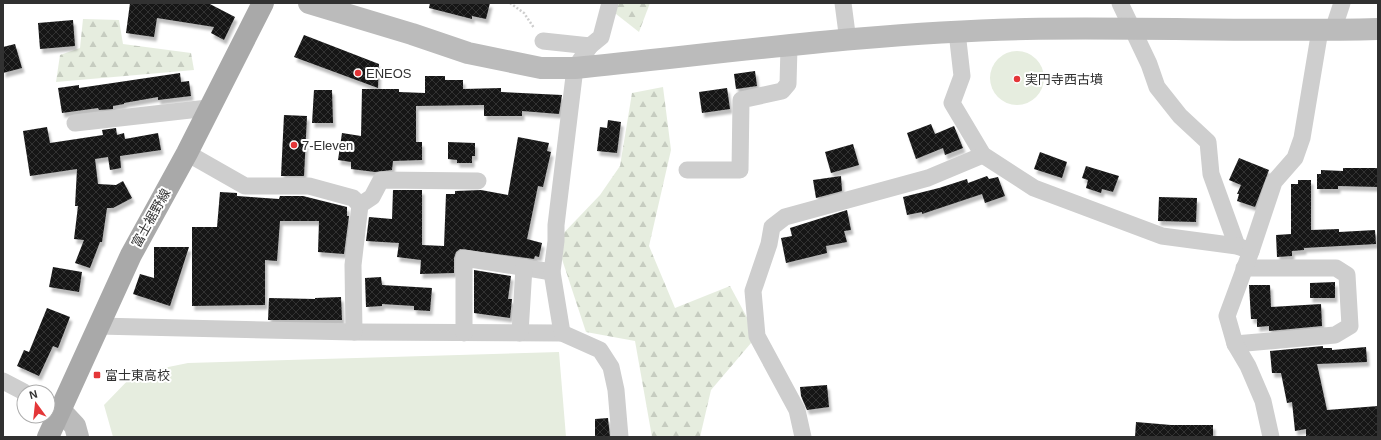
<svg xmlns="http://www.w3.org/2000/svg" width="1381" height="440" viewBox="0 0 1381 440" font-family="Helvetica,'Noto Sans JP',sans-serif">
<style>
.green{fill:#e6eddf}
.forest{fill:url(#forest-firs)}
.building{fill:url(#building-cross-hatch);filter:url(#shadow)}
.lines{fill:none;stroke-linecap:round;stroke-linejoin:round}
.path{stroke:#cecece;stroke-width:2.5;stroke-dasharray:2 2;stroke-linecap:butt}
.street{stroke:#cecece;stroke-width:17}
.secondary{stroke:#bbb;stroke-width:22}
.primary{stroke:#a9a9a9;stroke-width:22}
.poi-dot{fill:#e43638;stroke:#fff;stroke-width:1.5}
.labels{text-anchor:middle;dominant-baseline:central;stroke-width:4;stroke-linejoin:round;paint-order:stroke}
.poi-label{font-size:13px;fill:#313131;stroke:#fff;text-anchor:start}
.street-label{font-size:13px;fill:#313131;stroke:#fff}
</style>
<defs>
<pattern id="forest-firs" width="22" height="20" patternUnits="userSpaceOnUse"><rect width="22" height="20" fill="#e6eddf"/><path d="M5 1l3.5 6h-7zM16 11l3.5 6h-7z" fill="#c6ccc0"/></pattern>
<pattern id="building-cross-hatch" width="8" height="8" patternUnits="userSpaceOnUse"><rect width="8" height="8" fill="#181818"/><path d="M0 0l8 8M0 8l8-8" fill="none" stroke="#313131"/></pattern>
<filter id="shadow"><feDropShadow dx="2.5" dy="4.5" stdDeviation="1" flood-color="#0004"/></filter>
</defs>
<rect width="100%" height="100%" fill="#fff"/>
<!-- green -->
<g class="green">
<circle cx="1017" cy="78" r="27"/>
<path d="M559,352L566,437H113L104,405L134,374L188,363Z"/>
</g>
<!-- forest -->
<g class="forest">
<path d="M602,3H650L639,32Z"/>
<path d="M83,19L119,20L123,44L191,53L194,70L56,82L60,55L80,48Z"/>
<path d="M663,87L671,150L649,246L675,308L730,286L757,336L711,390L700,437H652L635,341L586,332L556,241L600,195L620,166L632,93Z"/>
</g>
<!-- building -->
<g class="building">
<path d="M130,3H208L235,17L224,40L211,33L214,27L157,18L154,37L126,33Z"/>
<path d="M430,3H490L486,19L472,16V19L429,8Z"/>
<path d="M73,20L75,46L40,49L38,23Z"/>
<path d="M304,35L379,64L378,88L294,57Z"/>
<path d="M15,44L22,68L3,73V47Z"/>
<path d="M755,71L757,86L736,89L734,74Z"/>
<path d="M180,73L181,82L189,81L191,96L158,100V97L124,103V104L113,106V109L99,110L98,108L62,113L58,88L79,85V88Z"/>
<path d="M425,76H445V80H463V89L501,88V92L562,95L559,114L522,111V116H484V105L416,106V142H422V160L393,161L392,170L375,172L351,169V162L338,160L342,133L361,136L362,89H399V92L425,93Z"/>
<path d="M727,88L730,109L702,113L699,92Z"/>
<path d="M314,90H332L333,123H312Z"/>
<path d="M284,115L307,116L304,176H281Z"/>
<path d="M608,120L621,122L617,153L597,151L600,127L607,128Z"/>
<path d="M931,124L935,134L954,126L963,148L945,155L943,148L916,159L907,133Z"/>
<path d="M47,127L50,143L103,135L102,130L116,128L117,135L124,133L125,139L158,133L161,150L120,156L121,168L110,170L108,157L95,159L98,184L116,185L123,181L132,198L113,208H107L102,242H100L90,268L75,263L84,240L74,239L78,206H75L77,169L30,176L23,131Z"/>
<path d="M518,137L549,143L547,151L551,152L543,187L538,186L527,239L542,243L539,257L535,256L534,259L460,249L456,252L454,258V273L420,274L421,260L397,257L399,243L366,241L369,217L392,219L393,190H422V245L444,246L446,194H455V191L481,190L508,195Z"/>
<path d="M448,142L475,143V156H472V163H457V160L448,159Z"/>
<path d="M853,144L859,165L831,173L825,152Z"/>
<path d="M1040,152L1067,162L1062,178L1034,169Z"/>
<path d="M1239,158L1269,170L1255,207L1237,201L1239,194H1237L1241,185L1229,180Z"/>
<path d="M1086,166L1119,176L1113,192L1102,189L1101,193L1086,188L1088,180L1082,178Z"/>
<path d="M1343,168H1378V187L1338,186V189H1317V174H1321V170L1343,171Z"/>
<path d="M841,176L842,191L816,198L813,180Z"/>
<path d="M987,176L989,179L998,177L1005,196L985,203L982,194L922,214V212L907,215L903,197L939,188L967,179L968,183Z"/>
<path d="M1298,180H1311V230L1339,229V232L1375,230L1376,244L1304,248V250L1292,251V256L1277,257L1276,235L1291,234V184H1298Z"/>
<path d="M220,192L237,193V196L279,199L280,196H303L347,207V216H349L344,254L318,252L319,221H280L277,261L265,260V305L192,306V227H217Z"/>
<path d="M1159,197L1197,198L1196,222L1158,221Z"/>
<path d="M847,210L851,230L844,231L847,242L826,246L827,253L786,263L781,238L792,236L790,228Z"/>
<path d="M154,247H189L170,306L133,294L140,274L154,278Z"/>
<path d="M53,267L82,272L79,292L49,287Z"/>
<path d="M474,270L511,276L508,299H512L510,318L474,313Z"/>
<path d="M381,277L382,285L432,288L430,311L414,310V306L382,304V306L366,307L365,278Z"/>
<path d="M1335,282V298H1310V283Z"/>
<path d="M1249,285H1270L1271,307L1321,304L1322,326L1269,331V326L1257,327V319H1251Z"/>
<path d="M341,297L342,320H268L269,298L315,299V298Z"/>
<path d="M47,308L70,317L58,348L53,346L39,376L17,366L24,350L29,352Z"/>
<path d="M1323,346V348H1332V350L1366,347L1367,362L1317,364L1327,410L1378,406V437H1306V429L1295,431L1292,402L1287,403L1281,373H1272L1270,351Z"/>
<path d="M827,385L829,407L807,410L801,396L800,387Z"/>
<path d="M608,418L610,437H595V419Z"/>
<path d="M1136,422L1171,425H1213V437H1135Z"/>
</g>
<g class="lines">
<!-- path -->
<path class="path" d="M510,3L524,13L534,28"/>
<!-- street -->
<g class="street">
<path d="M843,3L848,41"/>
<path d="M1120,3L1149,64L1157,87L1180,116L1208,142L1211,174L1237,246"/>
<path d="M1333,30L1342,3"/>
<path d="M957,32L962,76L952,103L983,155L1034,188L1162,236L1237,246L1251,251"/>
<path d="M543,41L590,46L601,37L610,3"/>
<path d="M75,123L208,108"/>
<path d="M187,153L245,186H309L353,198L360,205"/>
<path d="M687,170H740L741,100L782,91L788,84L789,47"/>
<path d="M98,326L354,332L562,333L600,350L611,367L616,390L620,437"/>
<path d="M354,332L353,265L360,205L372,197L381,180L478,181"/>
<path d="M464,333V258L552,272"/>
<path d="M520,333L524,267"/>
<path d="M562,333L552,272L556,241V225L575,68L590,46"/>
<path d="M1235,344L1335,335L1350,326L1347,275L1336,268H1244"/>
<path d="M3,381L24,392"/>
<path d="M48,404L61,411"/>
<path d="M803,437L797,410L757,336L753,291L769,244L772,227L785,217L928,178L983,155"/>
<path d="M1271,437L1263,401L1248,366L1235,344L1227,316L1251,251L1274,182L1295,158L1302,138L1320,30"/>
</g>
<!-- secondary -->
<g class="secondary">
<path d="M309,3L412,34L468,53L541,68H575C725,53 876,32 1026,29C1144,27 1261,32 1378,29"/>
<path d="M61,411L75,426L78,437"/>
</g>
<!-- primary -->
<path class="primary" d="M48,437L131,255L187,153L263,3"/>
</g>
<!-- markers -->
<g class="poi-dot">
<circle cx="358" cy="73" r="4"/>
<circle cx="1017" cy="79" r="4"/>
<circle cx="294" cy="145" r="4"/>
<rect x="93" y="371" width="8" height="8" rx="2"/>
</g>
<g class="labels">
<!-- poi labels -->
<g class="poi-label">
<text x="366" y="73">ENEOS</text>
<text x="1025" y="79">実円寺西古墳</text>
<text x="302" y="145">7-Eleven</text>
<text x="105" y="375">富士東高校</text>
</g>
<!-- street labels -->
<g class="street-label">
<text transform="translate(151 218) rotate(-61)">富士裾野線</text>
</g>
</g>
<!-- border -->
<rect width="1381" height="440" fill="none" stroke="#313131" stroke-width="8"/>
<!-- north arrow -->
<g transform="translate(36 404) rotate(345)"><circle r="19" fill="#ffffff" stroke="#adadad"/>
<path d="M0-3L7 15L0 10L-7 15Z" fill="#e43638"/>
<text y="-6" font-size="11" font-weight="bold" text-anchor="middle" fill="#313131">N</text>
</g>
</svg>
